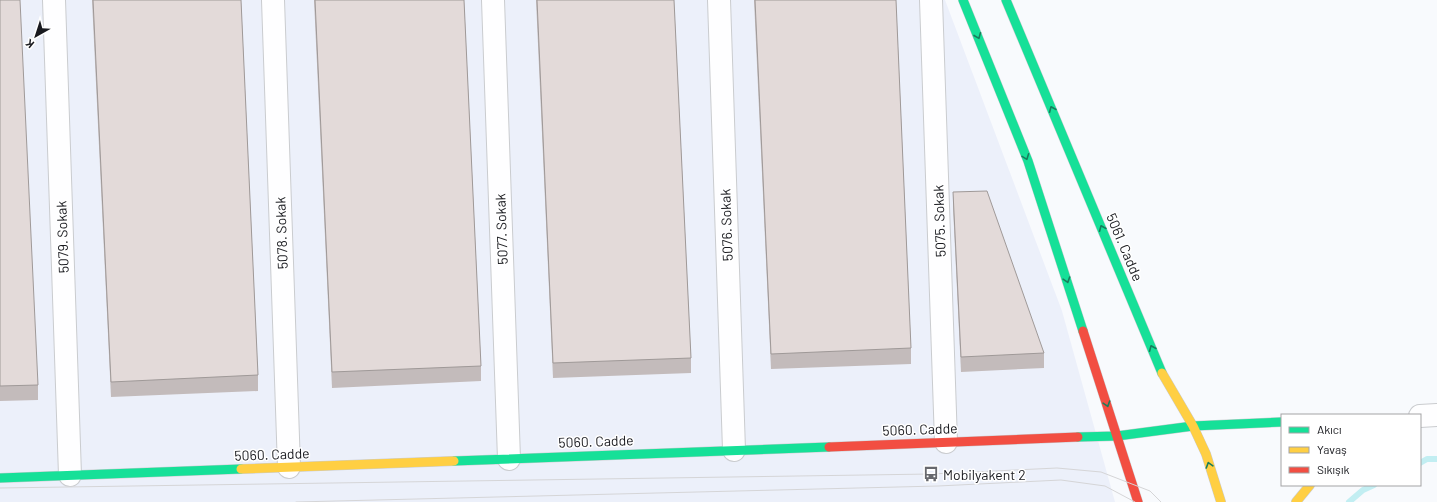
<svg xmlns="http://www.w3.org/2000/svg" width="1437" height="502" viewBox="0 0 1437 502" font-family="Barlow,sans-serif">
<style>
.built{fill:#ecf0fa}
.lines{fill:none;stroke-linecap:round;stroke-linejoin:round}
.stream{stroke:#c2eef2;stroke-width:6}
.street-casing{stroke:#cacccf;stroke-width:24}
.fast-casing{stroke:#cacccf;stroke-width:10}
.slow-casing{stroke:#cacccf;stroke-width:10}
.jam-casing{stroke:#cacccf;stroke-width:10}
.street{stroke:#fefeff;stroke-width:22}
.fast{stroke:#16e098;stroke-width:9}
.slow{stroke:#ffcf43;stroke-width:9}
.jam{stroke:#f24e42;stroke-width:9}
.tram{stroke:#d5d5d7;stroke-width:1}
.wall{fill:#c3bbbb}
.building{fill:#e3dad9;stroke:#9f9998}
.oneway{stroke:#187d5c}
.labels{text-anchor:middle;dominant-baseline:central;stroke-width:3;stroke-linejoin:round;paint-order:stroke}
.street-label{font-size:14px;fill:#191a1f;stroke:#fff}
.poi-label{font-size:14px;fill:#191a1f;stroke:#fff;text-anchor:start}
</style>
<rect width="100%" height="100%" fill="#f8fafd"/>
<!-- built -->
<path class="built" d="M0,0H945L1062,311L1115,502H0Z"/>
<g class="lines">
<!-- stream -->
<g class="stream">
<path d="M1420,463L1427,459H1437"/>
<path d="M1349,502L1363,490L1374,485"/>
</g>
<defs>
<g id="street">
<path d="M54,0L70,475"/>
<path d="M273,0L289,467"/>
<path d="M493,0L509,459"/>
<path d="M719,0L734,450"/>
<path d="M931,0L946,442"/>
<path d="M1420,416L1437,415"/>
</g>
<g id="fast">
<path d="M963,0L1028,161L1083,331"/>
<path d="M1006,0L1162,373"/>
<path d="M1078,437L1117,436L1193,426L1282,422"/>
<path d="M454,461L829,447"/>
<path d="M0,478L241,469"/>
</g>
<g id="slow">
<path d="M1162,373L1193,426L1206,454L1221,502"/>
<path d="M241,469L454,461"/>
<path d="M1296,502L1310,485"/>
</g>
<g id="jam">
<path d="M1083,331L1138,502"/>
<path d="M829,447L1078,437"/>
</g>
</defs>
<!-- street casing -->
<use href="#street" class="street-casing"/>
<!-- fast casing -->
<use href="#fast" class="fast-casing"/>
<!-- slow casing -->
<use href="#slow" class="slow-casing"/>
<!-- jam casing -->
<use href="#jam" class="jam-casing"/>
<!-- street -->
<use href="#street" class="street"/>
<!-- fast -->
<use href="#fast" class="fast"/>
<!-- slow -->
<use href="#slow" class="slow"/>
<!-- jam -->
<use href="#jam" class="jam"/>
<!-- tram -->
<g class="tram">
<path d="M0,488L931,474L1057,468L1101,472L1150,491L1161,502"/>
<path d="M296,502L938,486L1061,480L1105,486L1135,502"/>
</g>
</g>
<!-- wall -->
<g class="wall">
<path d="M0,0L38,385V400L0,401Z"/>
<path d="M92,0H241L258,375V391L111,397Z"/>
<path d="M314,0H464L481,366V381L332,388Z"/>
<path d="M536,0H674L691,358V373L553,378Z"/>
<path d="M754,0H896L911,348V364L771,369Z"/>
<path d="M953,192L1044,353V368L961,372L953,207Z"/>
</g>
<!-- building -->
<g class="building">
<path d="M0,0H20L38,385L0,386Z"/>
<path d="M93,0H241L258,375L111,382Z"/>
<path d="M315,0H464L481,366L332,372Z"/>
<path d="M537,0H674L691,358L553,363Z"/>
<path d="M755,0H896L911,348L771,354Z"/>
<path d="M987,191L1044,353L961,357L953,192Z"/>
</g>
<!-- one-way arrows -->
<defs><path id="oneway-chevron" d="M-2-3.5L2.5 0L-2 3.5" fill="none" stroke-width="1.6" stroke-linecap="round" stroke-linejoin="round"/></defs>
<g class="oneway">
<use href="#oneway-chevron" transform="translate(978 36) rotate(68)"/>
<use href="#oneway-chevron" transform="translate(1052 109) rotate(-113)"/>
<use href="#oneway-chevron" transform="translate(1026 157) rotate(69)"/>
<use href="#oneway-chevron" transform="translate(1102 228) rotate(-113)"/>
<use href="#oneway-chevron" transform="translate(1067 280) rotate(72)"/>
<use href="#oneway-chevron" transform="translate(1152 348) rotate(-113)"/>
<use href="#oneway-chevron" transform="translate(1107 404) rotate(72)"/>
<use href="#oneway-chevron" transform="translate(1209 465) rotate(-107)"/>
</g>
<!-- icons -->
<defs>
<symbol id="bus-bare" viewBox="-9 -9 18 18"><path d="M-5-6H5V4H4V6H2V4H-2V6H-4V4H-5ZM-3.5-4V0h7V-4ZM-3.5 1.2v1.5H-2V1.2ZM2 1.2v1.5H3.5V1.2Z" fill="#67686d" stroke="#fff" stroke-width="2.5" paint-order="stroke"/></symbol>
</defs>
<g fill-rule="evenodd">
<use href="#bus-bare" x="920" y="463" width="22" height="22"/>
</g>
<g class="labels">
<!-- street labels -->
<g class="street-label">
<text transform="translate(939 221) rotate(-92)">5075. Sokak</text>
<text transform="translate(726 225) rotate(-92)">5076. Sokak</text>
<text transform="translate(501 229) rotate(-92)">5077. Sokak</text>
<text transform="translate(281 233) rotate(-92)">5078. Sokak</text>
<text transform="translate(62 237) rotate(-92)">5079. Sokak</text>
<text transform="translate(1125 247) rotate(67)">5061. Cadde</text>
<text transform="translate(920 429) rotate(-2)">5060. Cadde</text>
<text transform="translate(596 441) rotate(-2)">5060. Cadde</text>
<text transform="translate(272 454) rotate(-2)">5060. Cadde</text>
</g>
<!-- poi labels -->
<g class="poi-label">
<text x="943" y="474">Mobilyakent 2</text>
</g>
</g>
<!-- legend -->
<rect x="1281" y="414" width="140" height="72" fill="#ffffff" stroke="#a3a3a5"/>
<rect x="1289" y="427" width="20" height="6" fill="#16e098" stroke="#a3a3a5"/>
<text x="1317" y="434" font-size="12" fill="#191a1f">Akıcı</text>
<rect x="1289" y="447" width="20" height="6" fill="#ffcf43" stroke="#a3a3a5"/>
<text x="1317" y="454" font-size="12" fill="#191a1f">Yavaş</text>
<rect x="1289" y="467" width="20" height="6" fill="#f24e42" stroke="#a3a3a5"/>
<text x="1317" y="474" font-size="12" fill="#191a1f">Sıkışık</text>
<!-- north arrow -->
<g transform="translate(36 36) rotate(219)" stroke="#ffffff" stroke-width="3" paint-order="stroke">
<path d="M0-3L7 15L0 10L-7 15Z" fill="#191a1f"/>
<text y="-6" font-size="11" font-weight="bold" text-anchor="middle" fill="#191a1f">K</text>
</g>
</svg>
